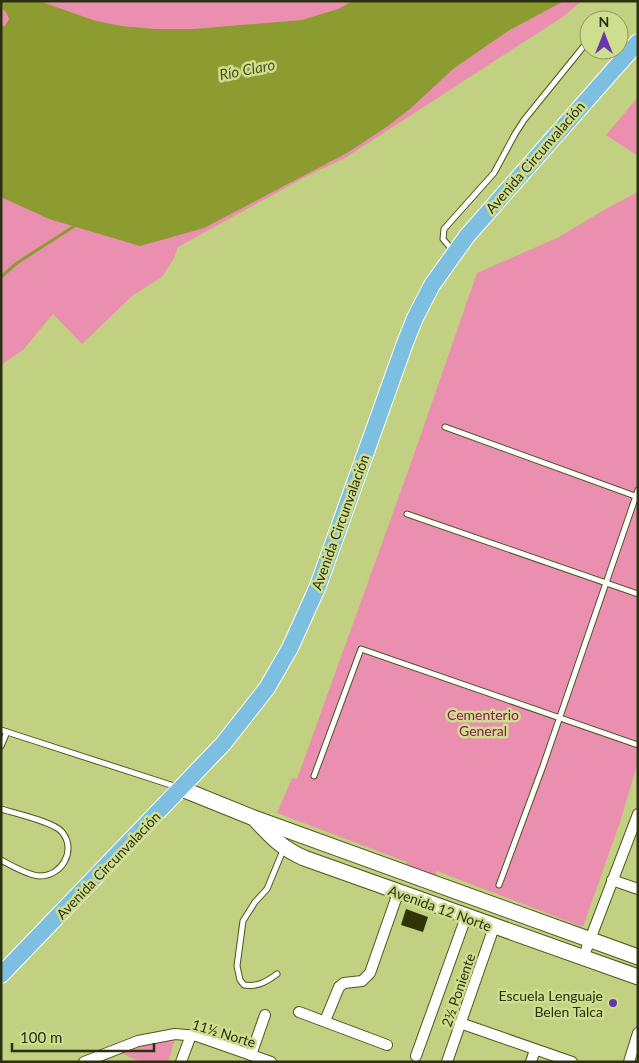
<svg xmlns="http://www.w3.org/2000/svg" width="639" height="1063" font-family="Lato,sans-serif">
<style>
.green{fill:#eb8fb1}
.water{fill:#8d9c30}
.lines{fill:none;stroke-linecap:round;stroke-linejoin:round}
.stream{stroke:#8d9c30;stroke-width:3}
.building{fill:#303507}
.lane-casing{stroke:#4e571b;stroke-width:7}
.street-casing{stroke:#4e571b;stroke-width:12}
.secondary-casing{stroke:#4e571b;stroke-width:17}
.primary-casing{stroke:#fff;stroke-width:18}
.lane{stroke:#fff;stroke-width:5}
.street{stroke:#fff;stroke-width:10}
.secondary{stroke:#fff;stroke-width:15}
.primary{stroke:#7dbfe0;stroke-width:16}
.poi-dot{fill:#6536ad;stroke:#cfdd8e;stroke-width:2}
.labels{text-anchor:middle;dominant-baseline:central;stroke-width:5;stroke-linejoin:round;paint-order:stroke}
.street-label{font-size:14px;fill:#2b3010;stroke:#cfdd8e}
.park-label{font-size:14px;fill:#8b1951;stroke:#cfdd8e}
.poi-label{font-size:14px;fill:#2b3010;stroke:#cfdd8e;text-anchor:end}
.water-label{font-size:15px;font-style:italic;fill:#4b521c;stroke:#cfdd8e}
</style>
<rect width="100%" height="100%" fill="#c2d081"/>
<g class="green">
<path d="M1,1H582L564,16L345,158L307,176L178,247L174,258L162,277L132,296L82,344L53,314L23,350L1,365Z"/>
<path d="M638,97V156L606,135Z"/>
<path d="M638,192V762L620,822L583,927L437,871L435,876L406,866L407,862L277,813L292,778L297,779L412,460L477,273L557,238L611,206Z"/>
<path d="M175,1039L168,1062H141L119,1052L158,1040Z"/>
</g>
<path class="water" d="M1,1H39L96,21L121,26L154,29H194L302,20L338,9L353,1H564L508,31L453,69L410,109L388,126L347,153L204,228L140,246L49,219L1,197V26H5L9,19L6,12L1,8Z"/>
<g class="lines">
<path class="stream" d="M1,277L17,263L76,225"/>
</g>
<path class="building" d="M406,909L428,917L423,932L401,925Z"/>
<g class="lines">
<defs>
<g id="lane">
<path d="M454,252L443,239L444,229L494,173L515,134L524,120L588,41"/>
<path d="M445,427L635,496"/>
<path d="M407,514L638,594"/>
<path d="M1,730L177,787"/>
<path d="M1,746L7,732"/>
<path d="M314,776L361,649L638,745"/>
<path d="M1,809C14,813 54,822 62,832C77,850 62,876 40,876C30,876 10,865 1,860"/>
<path d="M499,885L543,766L638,490"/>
<path d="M277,974C266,982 258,987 244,985L240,980L237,966L243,921L255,902L267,889L284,848"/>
</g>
<g id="street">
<path d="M612,880L638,889"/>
<path d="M583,958L638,814"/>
<path d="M299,1012L387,1045"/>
<path d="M325,1021L339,987L344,983L362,981L370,973L398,893"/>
<path d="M460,1023L572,1062"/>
<path d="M251,1055L265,1015"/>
<path d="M416,1056L466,917"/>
<path d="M84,1062L138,1041L175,1034L197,1036L271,1062"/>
<path d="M181,1062L191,1035"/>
<path d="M447,1062L494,927"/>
<path d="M531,1062L535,1050"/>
<path d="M629,1062L638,1033"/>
</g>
<g id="secondary">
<path d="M182,789L254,818L638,957"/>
<path d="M255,819C270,836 283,849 304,858L638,977"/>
</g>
<path id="primary" d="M1,975L223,744L267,688L290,648L318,586L405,343L415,318L432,285L467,236L638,42"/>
</defs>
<use href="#lane" class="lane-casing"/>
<use href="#street" class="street-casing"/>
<use href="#secondary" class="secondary-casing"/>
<use href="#primary" class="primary-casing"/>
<use href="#lane" class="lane"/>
<use href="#street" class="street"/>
<use href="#secondary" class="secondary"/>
<use href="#primary" class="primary"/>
</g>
<circle class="poi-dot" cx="613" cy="1003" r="5"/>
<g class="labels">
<g class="street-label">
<text transform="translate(535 157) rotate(-49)">Avenida Circunvalación</text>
<text transform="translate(340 522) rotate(-70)">Avenida Circunvalación</text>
<text transform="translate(108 865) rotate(-46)">Avenida Circunvalación</text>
<text transform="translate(440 908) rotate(20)">Avenida 12 Norte</text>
<text transform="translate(458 990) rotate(-71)">2½ Poniente</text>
<text transform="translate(224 1033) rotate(17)">11½ Norte</text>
</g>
<g class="park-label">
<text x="483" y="714">Cementerio<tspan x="483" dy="16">General</tspan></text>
</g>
<g class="poi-label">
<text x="603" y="995">Escuela Lenguaje<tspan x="603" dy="16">Belen Talca</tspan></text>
</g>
<g class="water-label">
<text transform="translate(247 69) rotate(-11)">Río Claro</text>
</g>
</g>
<rect width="639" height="1063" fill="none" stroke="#2b3010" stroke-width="5"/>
<g transform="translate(604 35)"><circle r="24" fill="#cfdd8e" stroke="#8d985c"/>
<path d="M0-4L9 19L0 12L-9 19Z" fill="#6536ad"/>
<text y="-8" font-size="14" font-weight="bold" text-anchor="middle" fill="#2b3010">N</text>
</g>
<path d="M12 1043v8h142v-8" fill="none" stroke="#2b3010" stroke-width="2.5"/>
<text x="20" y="1043" font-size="15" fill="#2b3010" stroke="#cfdd8e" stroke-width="4" paint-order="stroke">100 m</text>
</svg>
